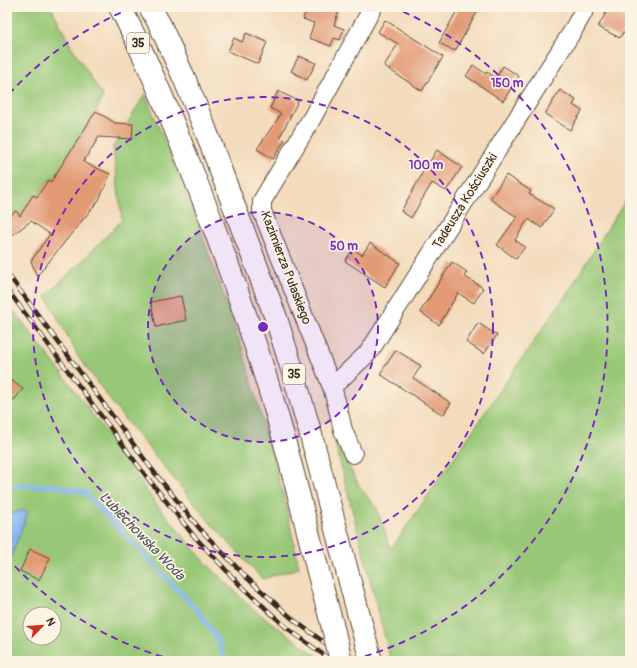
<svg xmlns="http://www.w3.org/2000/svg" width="637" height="668" font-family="Pangolin,sans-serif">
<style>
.green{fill:#98c877;stroke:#6a794a;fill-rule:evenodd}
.water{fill:#84b6f1;stroke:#607088}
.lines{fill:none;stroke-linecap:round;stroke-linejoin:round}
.stream{stroke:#84b6f1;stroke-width:4.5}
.building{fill:#e29a74}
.street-casing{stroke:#574536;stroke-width:20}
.primary-casing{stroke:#574536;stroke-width:24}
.street{stroke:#fff;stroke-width:18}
.primary{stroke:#fff;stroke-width:22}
.rail-casing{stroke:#3b2a1e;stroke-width:4.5}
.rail{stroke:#fcf5e5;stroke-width:3;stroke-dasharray:9;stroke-linecap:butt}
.primary-bridge-casing{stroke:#574536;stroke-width:24;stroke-linecap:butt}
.primary-bridge{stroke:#fff;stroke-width:22}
.ring{fill:none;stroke:#7b2cbf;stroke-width:2;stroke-dasharray:7 5}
.labels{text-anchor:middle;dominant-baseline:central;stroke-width:3.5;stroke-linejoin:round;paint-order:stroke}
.shield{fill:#fcf5e5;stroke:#75675a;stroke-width:1}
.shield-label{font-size:12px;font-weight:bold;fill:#3b2a1e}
.street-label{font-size:13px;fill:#3b2a1e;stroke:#fcf5e5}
.water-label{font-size:14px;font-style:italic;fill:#51545d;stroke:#fcf5e5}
.centre{fill:#7b2cbf;stroke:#fcf5e5;stroke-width:2}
.ring-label{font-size:12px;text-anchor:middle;font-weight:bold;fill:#7b2cbf;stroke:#fcf5e5;stroke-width:3.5;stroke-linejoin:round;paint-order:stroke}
</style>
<rect width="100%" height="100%" fill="#fcf5e5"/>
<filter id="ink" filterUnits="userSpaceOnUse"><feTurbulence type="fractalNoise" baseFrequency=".025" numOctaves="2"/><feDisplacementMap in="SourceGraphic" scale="8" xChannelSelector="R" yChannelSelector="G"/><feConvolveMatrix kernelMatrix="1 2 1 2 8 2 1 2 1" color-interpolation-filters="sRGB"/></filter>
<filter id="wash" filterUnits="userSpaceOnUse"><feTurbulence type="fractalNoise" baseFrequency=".012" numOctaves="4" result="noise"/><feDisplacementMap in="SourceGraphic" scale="16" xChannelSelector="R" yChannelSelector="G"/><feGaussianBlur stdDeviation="0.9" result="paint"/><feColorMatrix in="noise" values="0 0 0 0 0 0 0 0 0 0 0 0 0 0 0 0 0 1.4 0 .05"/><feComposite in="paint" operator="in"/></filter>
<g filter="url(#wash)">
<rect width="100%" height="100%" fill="#f3dbbc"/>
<g class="green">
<path d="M7,7H51L70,44L103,97L96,111L51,182L48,180L37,197L33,195L21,215L16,211L7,218Z"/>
<path d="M145,94L197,221L243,351L286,505L299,568L262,579L209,521L122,416L78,356L46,296L81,262L122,220L113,147Z"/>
<path d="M630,193V661H391L334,439L360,487L377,509L391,549L568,292Z"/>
<path d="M7,302L67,380L110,438L153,500L205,562L254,610L324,661H7ZM30,614H54V638H30Z"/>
</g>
<path class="water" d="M23,510L28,512L7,568V515Z"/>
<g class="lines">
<path class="stream" d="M7,485L19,486H56L84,492L199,612L217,639L225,661"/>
</g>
<g id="blocks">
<g class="building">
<path d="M307,7H340L334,25L344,29L340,40L334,38L331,46L309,38L314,23L303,19Z"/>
<path d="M459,7H480L455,51L439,43Z"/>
<path d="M609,7H623L630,11V36L623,32L620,38L598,27Z"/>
<path d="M385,20L443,57L422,91L384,66L398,44L378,32Z"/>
<path d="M246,33L267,42L258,64L228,51L234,38L242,42Z"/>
<path d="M299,56L316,63L307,80L291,71Z"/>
<path d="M473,65L486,74L487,72L496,78L503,66L519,76L503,101L466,76Z"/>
<path d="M560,90L576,100L573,105L582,111L570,130L545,114Z"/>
<path d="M278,91L298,101L280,137L285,140L273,159L257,149L281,114L270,108Z"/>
<path d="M96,111L115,123L133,124L132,139L99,137L83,162L110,174L99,200L37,276L31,261L50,234L31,221L7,239V237L10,232L7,228V218L16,211L20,216L33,195L37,197L48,180L51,182Z"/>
<path d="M437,150L462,167L446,191L432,183L411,218L401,211L421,176V175Z"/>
<path d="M506,175L531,191L529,194L554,209L542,228L528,219L515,240L525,247L516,259L497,245L517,217L490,199Z"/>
<path d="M370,243L400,263L385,287L345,261L353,249L362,255Z"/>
<path d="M452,262L467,272L464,276L483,288L474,303L458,293L439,325L420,312Z"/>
<path d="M181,296L186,320L156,327L151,302Z"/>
<path d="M478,323L497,335L484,354L466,342Z"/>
<path d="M396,350L421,366L413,378L451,403L443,415L380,374Z"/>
<path d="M7,377L23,389L14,400L7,394Z"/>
<path d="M30,549L50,558L39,580L20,571Z"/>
</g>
</g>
</g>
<g filter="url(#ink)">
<use href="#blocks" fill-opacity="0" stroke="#574536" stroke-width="1"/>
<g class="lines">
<defs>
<g id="street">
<path d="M332,387L369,352L572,32L586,7"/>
<path d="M353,454L343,430L337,405L332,387L262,211V201L312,118L373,7"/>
</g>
<g id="primary">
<path d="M120,7C147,59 169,112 190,166C223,248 252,330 277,415C297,484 313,555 332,624"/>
<path d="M150,7L160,25L185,80L204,126L276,318L292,369L311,435L371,661"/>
</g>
</defs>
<use href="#street" class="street-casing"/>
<use href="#primary" class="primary-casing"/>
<use href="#street" class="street"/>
<use href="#primary" class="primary"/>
<defs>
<g id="rail">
<path d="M7,273L154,472L200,529L246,577L295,621L350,661"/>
<path d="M7,289L146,476L193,535L239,584L287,628L332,661"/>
</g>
</defs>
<use href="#rail" class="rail-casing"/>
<use href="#rail" class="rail"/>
<defs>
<path id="primary-bridge" d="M332,624L341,661"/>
</defs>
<use href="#primary-bridge" class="primary-bridge-casing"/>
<use href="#primary-bridge" class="primary-bridge"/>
</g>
</g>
<circle cx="263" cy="327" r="115" fill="#7b2cbf" fill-opacity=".12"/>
<g class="ring">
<circle cx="263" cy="327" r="115"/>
<circle cx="263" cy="327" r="230"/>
<path d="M174 660A345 345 0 0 1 9 560M9 94A345 345 0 0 1 134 7M392 7A345 345 0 0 1 352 660"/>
</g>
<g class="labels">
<g class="shield">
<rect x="127" y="33" width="22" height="20" rx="3"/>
<rect x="283" y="364" width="22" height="20" rx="3"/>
</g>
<g class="shield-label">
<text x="138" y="43">35</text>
<text x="294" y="374">35</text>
</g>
<g class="street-label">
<text transform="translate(465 201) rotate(-58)">Tadeusza Kościuszki</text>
<text transform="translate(286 268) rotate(69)">Kazimierza Pułaskiego</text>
</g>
<g class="water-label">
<text transform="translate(142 536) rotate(46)">Lubiechowska Woda</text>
</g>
</g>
<circle cx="263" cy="327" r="6" class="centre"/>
<g class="ring-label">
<text x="507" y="87">150 m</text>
<text x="426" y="169">100 m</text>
<text x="344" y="250">50 m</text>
</g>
<rect width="637" height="668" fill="none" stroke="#fcf5e5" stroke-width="24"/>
<g transform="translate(42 626) rotate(65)"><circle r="19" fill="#fcf5e5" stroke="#afa495"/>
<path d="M0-3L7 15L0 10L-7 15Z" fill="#c8321e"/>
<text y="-6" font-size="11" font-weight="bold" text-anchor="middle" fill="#3b2a1e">N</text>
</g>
</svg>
